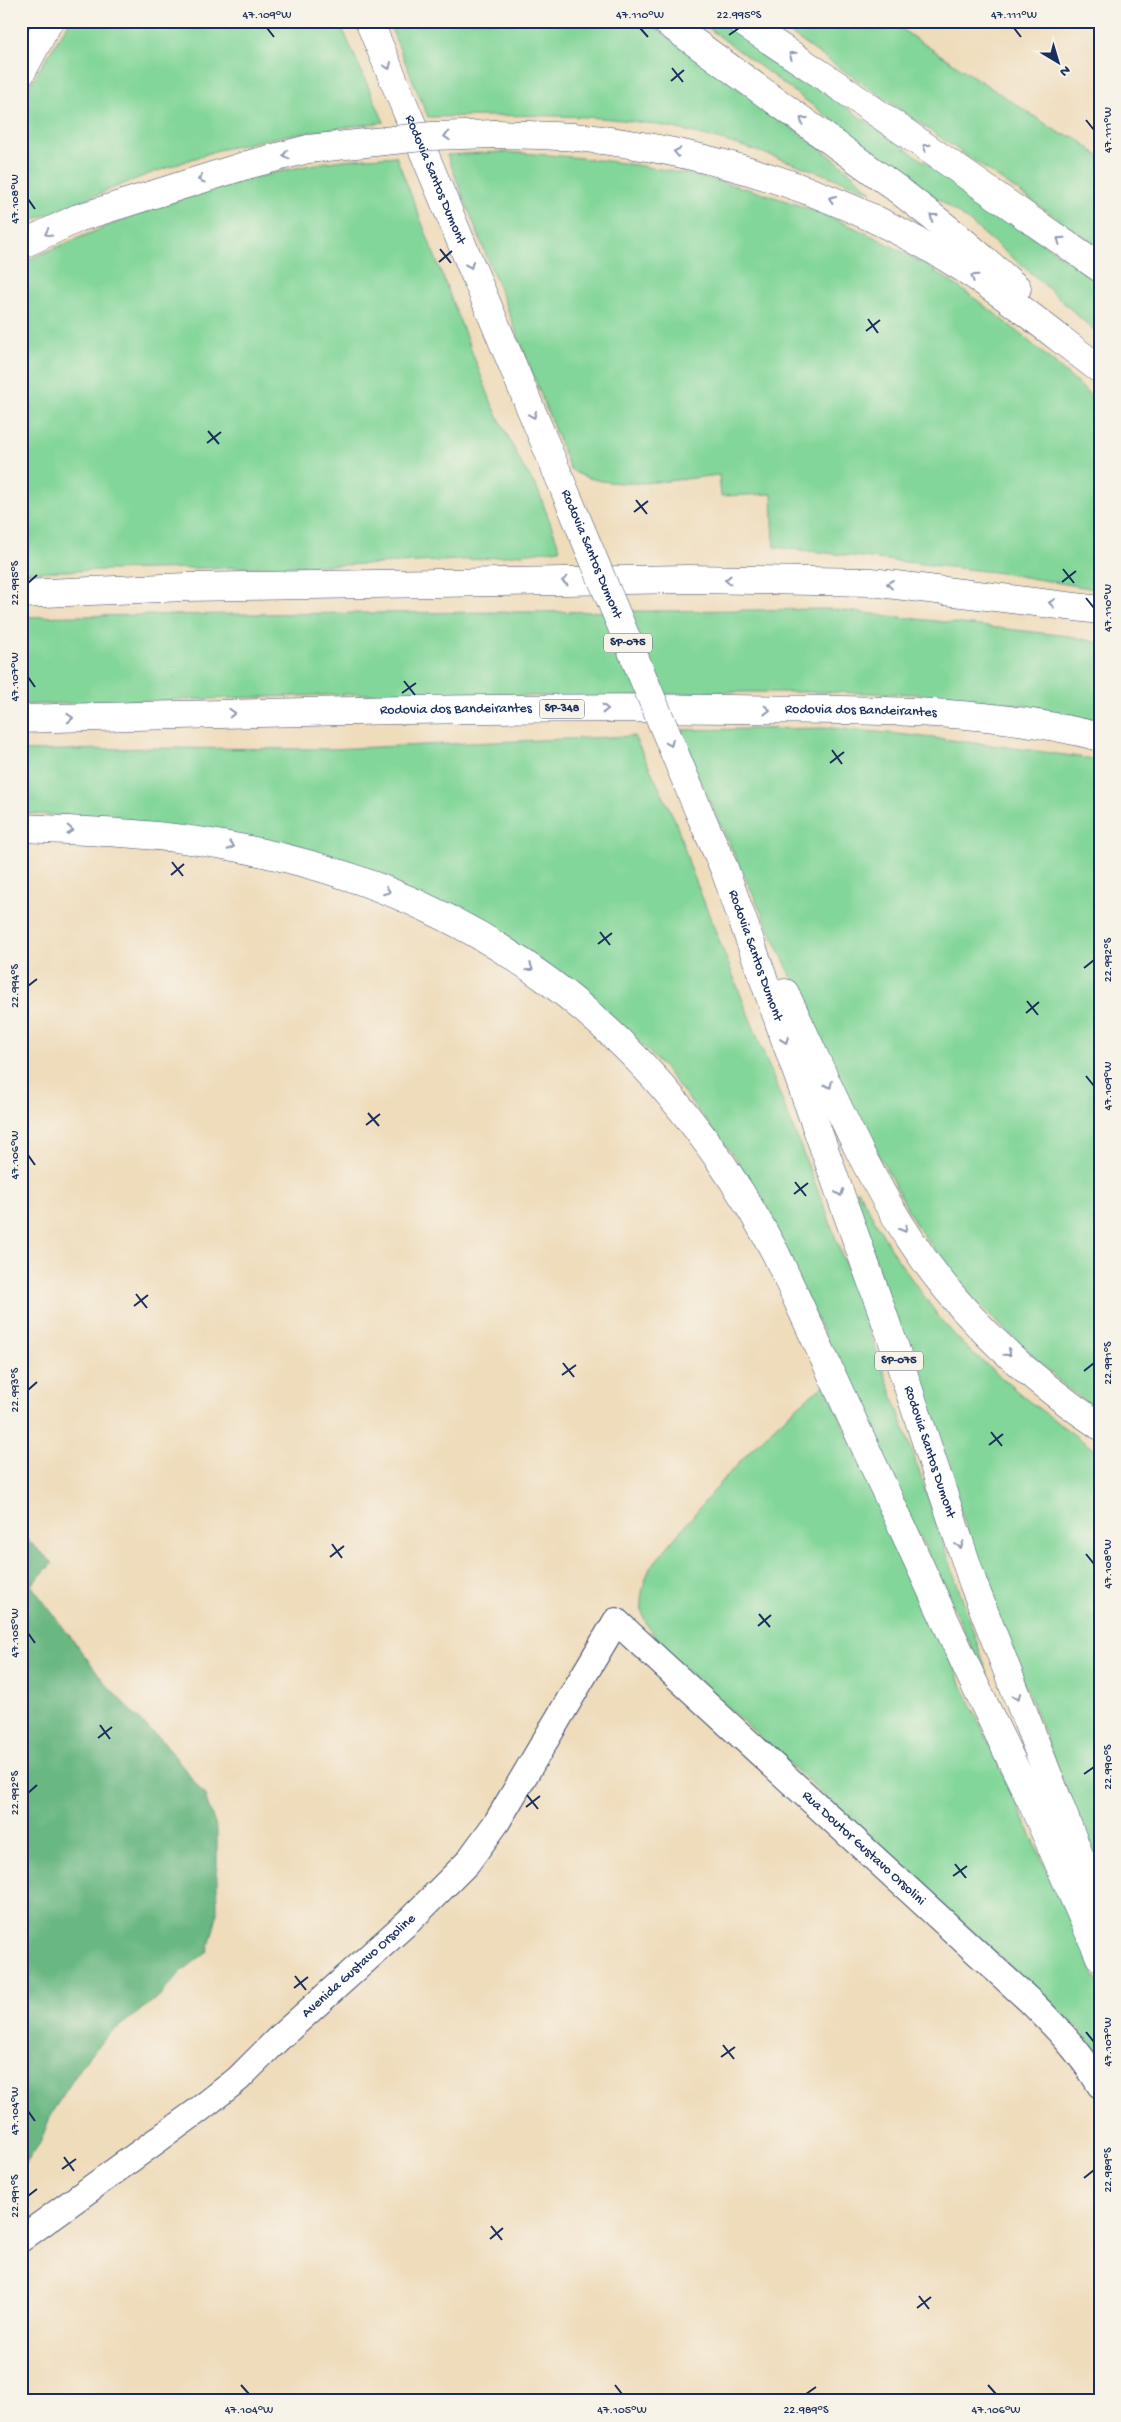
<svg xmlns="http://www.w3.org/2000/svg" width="1121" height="2422" font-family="'Gochi Hand',sans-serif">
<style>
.green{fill:#82d699;stroke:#4e827c}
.forest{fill:#69b781;stroke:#427370}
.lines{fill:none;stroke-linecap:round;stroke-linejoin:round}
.minor-casing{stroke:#3b496c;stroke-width:28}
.highway-casing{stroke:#3b496c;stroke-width:29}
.minor{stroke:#fff;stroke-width:26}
.highway{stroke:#fff;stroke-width:28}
.highway-bridge-casing{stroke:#3b496c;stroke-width:29;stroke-linecap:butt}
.highway-bridge{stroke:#fff;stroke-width:28}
.oneway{stroke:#8d97ae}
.ticks{fill:none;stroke:#1b2f5e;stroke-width:2}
.labels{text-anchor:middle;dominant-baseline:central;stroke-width:4.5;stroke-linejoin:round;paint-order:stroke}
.shield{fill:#f7f3e8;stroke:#5d6a87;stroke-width:1}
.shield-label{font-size:12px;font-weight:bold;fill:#1b2f5e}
.street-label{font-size:14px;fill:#1b2f5e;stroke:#f7f3e8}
.neatline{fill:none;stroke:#1b2f5e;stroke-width:2}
.ticks-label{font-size:12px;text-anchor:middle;fill:#1b2f5e}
</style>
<rect width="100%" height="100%" fill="#f7f3e8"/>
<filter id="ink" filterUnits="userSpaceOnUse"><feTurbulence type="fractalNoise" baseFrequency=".02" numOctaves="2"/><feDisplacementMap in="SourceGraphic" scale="10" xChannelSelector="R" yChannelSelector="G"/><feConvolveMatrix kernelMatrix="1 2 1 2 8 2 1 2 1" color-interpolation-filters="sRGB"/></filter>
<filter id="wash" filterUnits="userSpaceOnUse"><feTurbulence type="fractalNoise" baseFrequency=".0096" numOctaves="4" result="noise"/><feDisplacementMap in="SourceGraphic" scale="20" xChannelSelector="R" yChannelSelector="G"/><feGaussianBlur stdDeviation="1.12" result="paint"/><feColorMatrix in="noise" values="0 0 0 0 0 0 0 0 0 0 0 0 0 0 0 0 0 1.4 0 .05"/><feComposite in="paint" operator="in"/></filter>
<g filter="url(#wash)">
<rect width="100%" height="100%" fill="#efdcbb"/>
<g class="green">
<path d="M70,21H339L384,122L288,135L218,150L146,175L21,225V99Z"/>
<path d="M388,21H646L837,161L872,192C801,166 727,137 652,124C577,112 503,116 428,117Z"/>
<path d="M699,21H721L1100,283V336L1039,280L971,223Z"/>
<path d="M772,21H889L1061,134L1075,137L1100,157V248Z"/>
<path d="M501,152C649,159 797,187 925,265C989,304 1045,354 1100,404V590L1002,573L774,547L772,494L721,496L719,475C677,479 605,494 570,469L447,155Z"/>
<path d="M396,156L492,404L522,465L538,490L560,549L481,559L375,564L21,572V263C116,220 214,183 316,164C342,159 370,158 396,156Z"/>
<path d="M828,609L1069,636L1100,643V722L1016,704L920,694L816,692H716L611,697L358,694L21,705V617C290,612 559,613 828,609Z"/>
<path d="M831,728C921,735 1010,747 1100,760V1412L1067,1388L972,1299L916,1225L845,1091L676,730Z"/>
<path d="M634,736L675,820L691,869L827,1214L906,1433L995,1696L766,1212L737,1160L665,1069L627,1029L582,991L536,957L482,924L121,820L21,813V751L152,748L330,749Z"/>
<path d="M857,1189L893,1253L941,1320L966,1347L1026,1399L1100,1454V1876L988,1591L853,1195Z"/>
<path d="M825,1385L1100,1986V2054L1078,2028L666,1651C641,1618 633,1609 650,1568C704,1503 755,1435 825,1385Z"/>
</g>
<path class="forest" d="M21,1534L53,1563L31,1585L107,1685L142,1723L164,1742L205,1796L217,1830V1916L208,1951L181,1972L162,1994L108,2035L88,2057L52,2112L40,2143L21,2171Z"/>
</g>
<g filter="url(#ink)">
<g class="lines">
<defs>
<g id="minor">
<path id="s1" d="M21,2239L196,2112L238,2079L278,2039L410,1920L467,1863L497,1822L616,1621L1031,2002C1057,2028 1081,2053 1100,2085"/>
</g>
<g id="highway">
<path id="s2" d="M369,21L557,472"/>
<path d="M665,21L896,188L957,236L1017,288"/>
<path d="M741,21L837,85L1100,268"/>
<path d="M21,73L49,21"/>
<path d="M496,134C526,135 556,135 586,138C715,153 834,190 945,257C999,289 1048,330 1098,368"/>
<path d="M21,245L78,218L247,165"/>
<path d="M21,594L186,587L688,579L871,582L1100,610"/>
<path id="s3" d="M21,719C258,713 495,706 733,709C853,711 983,706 1100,737"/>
<path id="s4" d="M700,814L724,868L894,1345L973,1583L1100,1908"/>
<path d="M21,828C89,831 156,833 223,845C474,888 658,1030 776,1254L974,1683L1033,1805L1100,1957"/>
<path d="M785,993C825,1076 860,1165 912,1242C960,1315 1027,1377 1100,1426"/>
</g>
</defs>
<use href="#minor" class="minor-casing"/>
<use href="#highway" class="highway-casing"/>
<use href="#minor" class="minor"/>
<use href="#highway" class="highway"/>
<defs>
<g id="highway-bridge">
<path d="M247,165L308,149L432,136L496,134"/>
<path id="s5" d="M557,472L700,814"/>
</g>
</defs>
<use href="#highway-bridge" class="highway-bridge-casing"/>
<use href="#highway-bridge" class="highway-bridge"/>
</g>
<defs><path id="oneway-chevron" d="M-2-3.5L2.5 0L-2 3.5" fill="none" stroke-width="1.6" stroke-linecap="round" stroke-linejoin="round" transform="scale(1.25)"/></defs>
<g class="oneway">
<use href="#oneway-chevron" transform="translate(792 55) rotate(-146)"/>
<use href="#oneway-chevron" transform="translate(388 66) rotate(67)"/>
<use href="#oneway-chevron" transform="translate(803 120) rotate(-144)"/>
<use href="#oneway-chevron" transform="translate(447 136) rotate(178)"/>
<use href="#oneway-chevron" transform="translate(926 147) rotate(-145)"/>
<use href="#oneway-chevron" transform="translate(677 152) rotate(-168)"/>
<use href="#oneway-chevron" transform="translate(286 155) rotate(165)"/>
<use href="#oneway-chevron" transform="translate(201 179) rotate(163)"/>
<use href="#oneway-chevron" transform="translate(832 199) rotate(-156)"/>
<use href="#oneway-chevron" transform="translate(933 217) rotate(-142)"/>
<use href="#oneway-chevron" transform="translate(48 233) rotate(154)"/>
<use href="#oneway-chevron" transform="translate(1060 240) rotate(-145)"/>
<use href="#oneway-chevron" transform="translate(470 265) rotate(67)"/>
<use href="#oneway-chevron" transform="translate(974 277) rotate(-146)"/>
<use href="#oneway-chevron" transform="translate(533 415) rotate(67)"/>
<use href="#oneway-chevron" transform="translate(728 580) rotate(-179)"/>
<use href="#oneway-chevron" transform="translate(565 581) rotate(179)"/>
<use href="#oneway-chevron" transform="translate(890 584) rotate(-173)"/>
<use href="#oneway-chevron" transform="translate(1052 603) rotate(-173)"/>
<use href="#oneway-chevron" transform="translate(605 709)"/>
<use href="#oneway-chevron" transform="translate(767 710) rotate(1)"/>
<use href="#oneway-chevron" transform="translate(232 713) rotate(-2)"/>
<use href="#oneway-chevron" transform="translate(70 718) rotate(-2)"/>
<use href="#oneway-chevron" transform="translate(670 743) rotate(67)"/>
<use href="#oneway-chevron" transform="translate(70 830) rotate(3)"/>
<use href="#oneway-chevron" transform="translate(231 846) rotate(12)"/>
<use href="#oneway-chevron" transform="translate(387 891) rotate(21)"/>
<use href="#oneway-chevron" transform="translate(530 968) rotate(34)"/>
<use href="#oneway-chevron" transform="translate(785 1040) rotate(70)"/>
<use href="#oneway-chevron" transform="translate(829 1085) rotate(65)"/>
<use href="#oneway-chevron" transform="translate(840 1193) rotate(70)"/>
<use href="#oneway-chevron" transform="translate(904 1229) rotate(60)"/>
<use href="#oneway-chevron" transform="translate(1008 1353) rotate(41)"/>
<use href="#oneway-chevron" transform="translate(960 1545) rotate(72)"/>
<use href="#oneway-chevron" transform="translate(1017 1697) rotate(68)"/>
</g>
</g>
<path class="ticks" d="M267,28L274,37M640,28L648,37M1014,28L1021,37M729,35L739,28M672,68L683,82M671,81L684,70M1086,120L1094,130M28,199L35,209M440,249L451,263M439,262L452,251M868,319L878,333M866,331L880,320M208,431L219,444M207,443L221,432M636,500L647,514M634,512L648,501M1063,569L1074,583M1062,582L1076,571M28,583L37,575M1086,598L1094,608M28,677L35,687M404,681L415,695M402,693L416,683M832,750L842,764M830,763L844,752M172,862L183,876M171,875L184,864M600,932L610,945M598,944L612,933M1084,968L1094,960M28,986L37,979M1027,1001L1038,1015M1026,1013L1039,1002M1086,1076L1094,1086M368,1113L379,1126M366,1125L380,1114M28,1155L35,1165M795,1182L806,1196M794,1194L808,1183M136,1294L147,1308M134,1306L148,1295M563,1363L574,1377M1084,1371L1094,1363M562,1375L576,1365M28,1390L37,1382M991,1432L1002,1446M989,1445L1003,1434M332,1544L342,1558M1086,1554L1094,1564M330,1557L344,1546M759,1614L770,1627M758,1626L771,1615M28,1633L35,1643M100,1725L110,1739M98,1738L112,1727M1084,1774L1094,1767M28,1793L37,1785M527,1795L538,1809M526,1807L540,1796M955,1864L966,1878M953,1876L967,1866M295,1976L306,1990M294,1988L308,1977M1086,2032L1094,2042M723,2045L734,2059M721,2057L735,2047M28,2111L35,2121M64,2157L74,2171M62,2169L76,2159M1084,2178L1094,2170M28,2196L37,2189M491,2226L502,2240M490,2239L503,2228M919,2296L929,2309M917,2308L931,2297M241,2385L249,2394M615,2385L622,2394M988,2385L996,2394M806,2394L816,2387"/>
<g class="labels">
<g class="shield">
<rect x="604" y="633.5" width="48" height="19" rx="4"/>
<rect x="539.5" y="699.5" width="45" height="19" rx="4"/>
<rect x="875" y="1351.5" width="48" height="19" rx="4"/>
</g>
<g class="shield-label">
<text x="628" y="643">SP-075</text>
<text x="562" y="709">SP-348</text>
<text x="899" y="1361">SP-075</text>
</g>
<g class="street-label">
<text stroke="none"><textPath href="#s2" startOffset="172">Rodovia Santos Dumont</textPath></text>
<text stroke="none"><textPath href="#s5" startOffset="89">Rodovia Santos Dumont</textPath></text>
<text stroke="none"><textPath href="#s3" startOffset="435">Rodovia dos Bandeirantes</textPath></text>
<text stroke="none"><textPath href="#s3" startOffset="840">Rodovia dos Bandeirantes</textPath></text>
<text stroke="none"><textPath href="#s4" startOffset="152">Rodovia Santos Dumont</textPath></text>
<text stroke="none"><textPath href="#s4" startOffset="678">Rodovia Santos Dumont</textPath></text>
<text stroke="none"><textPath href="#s1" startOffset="1205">Rua Doutor Gustavo Orsolini</textPath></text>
<text stroke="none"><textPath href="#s1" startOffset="435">Avenida Gustavo Orsoline</textPath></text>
</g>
</g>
<rect width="1121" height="2422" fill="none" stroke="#f7f3e8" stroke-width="55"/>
<g transform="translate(1058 62) rotate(142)" stroke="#f7f3e8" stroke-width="4" paint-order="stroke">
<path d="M0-4L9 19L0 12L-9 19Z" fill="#1b2f5e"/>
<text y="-8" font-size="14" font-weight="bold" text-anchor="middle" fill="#1b2f5e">N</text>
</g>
<rect x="28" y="28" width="1066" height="2366" class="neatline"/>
<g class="ticks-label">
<text x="267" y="18">47.109°W</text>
<text x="640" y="18">47.110°W</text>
<text x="739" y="18">22.995°S</text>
<text x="1014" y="18">47.111°W</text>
<text transform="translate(1107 130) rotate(-90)" y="4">47.111°W</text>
<text transform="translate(14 199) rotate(-90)" y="4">47.108°W</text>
<text transform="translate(14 583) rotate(-90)" y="4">22.995°S</text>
<text transform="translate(1107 608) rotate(-90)" y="4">47.110°W</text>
<text transform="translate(14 677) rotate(-90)" y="4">47.107°W</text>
<text transform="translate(1107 960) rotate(-90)" y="4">22.992°S</text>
<text transform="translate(14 986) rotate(-90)" y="4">22.994°S</text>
<text transform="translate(1107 1086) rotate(-90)" y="4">47.109°W</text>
<text transform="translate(14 1155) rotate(-90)" y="4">47.106°W</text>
<text transform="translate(1107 1363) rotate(-90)" y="4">22.991°S</text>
<text transform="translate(14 1390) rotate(-90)" y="4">22.993°S</text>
<text transform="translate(1107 1564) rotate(-90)" y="4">47.108°W</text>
<text transform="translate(14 1633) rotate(-90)" y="4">47.105°W</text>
<text transform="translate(1107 1767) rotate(-90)" y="4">22.990°S</text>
<text transform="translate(14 1793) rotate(-90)" y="4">22.992°S</text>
<text transform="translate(1107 2042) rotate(-90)" y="4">47.107°W</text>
<text transform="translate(14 2111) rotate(-90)" y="4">47.104°W</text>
<text transform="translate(1107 2170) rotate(-90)" y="4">22.989°S</text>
<text transform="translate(14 2196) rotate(-90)" y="4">22.991°S</text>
<text x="249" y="2413">47.104°W</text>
<text x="622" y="2413">47.105°W</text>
<text x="806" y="2413">22.989°S</text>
<text x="996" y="2413">47.106°W</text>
</g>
</svg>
